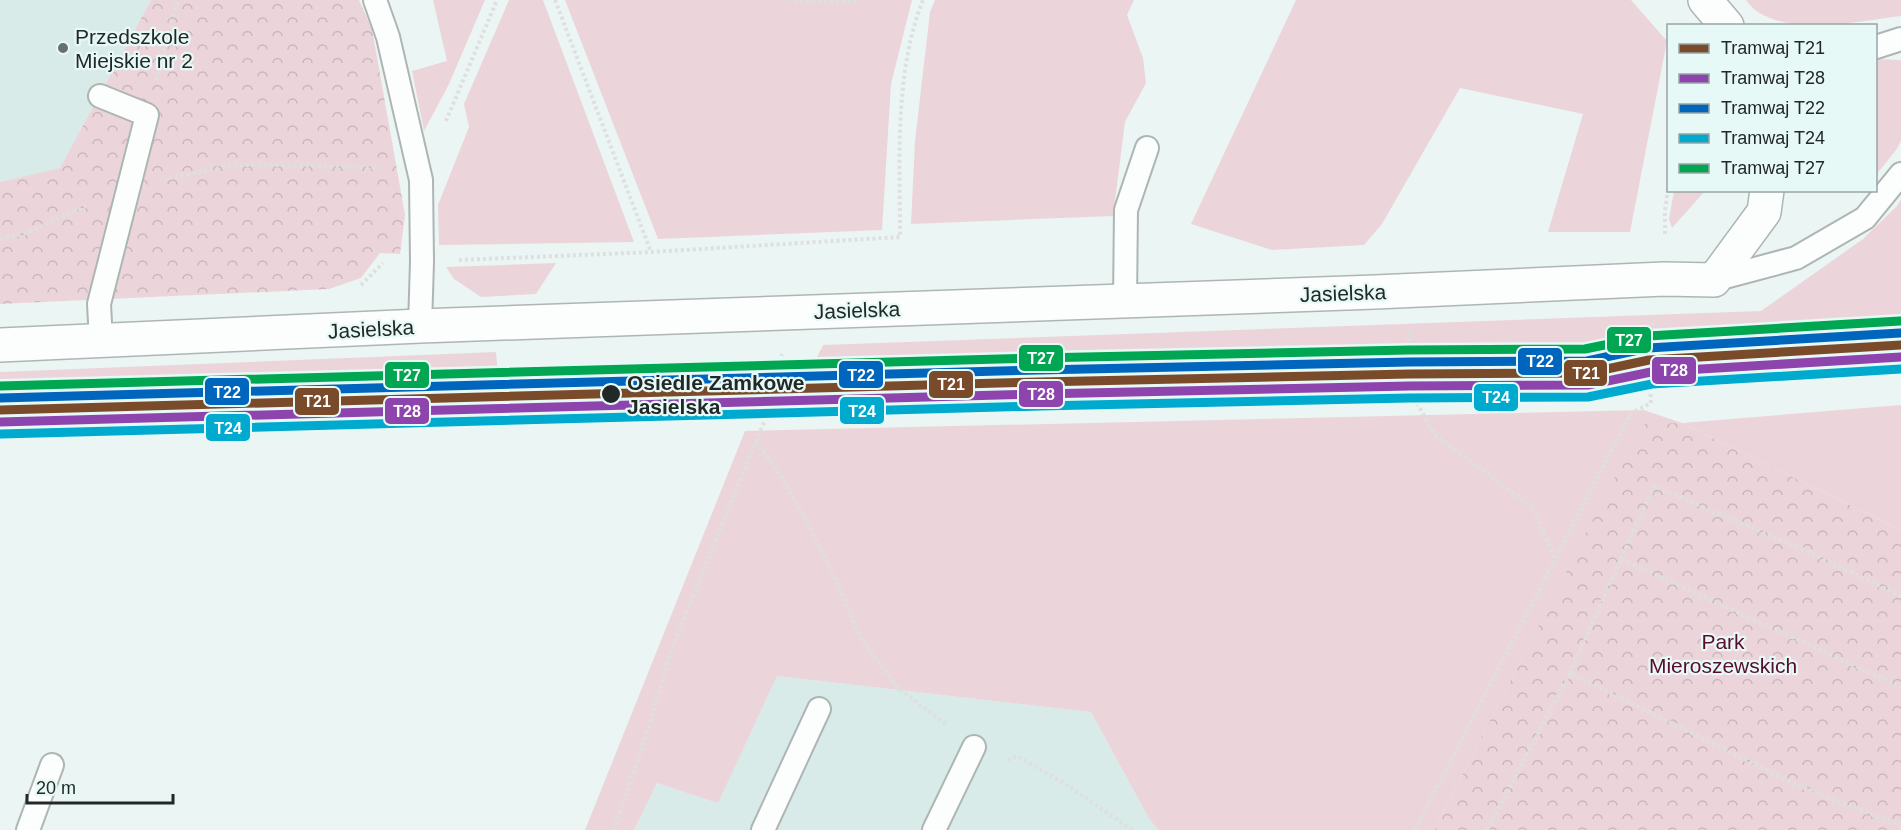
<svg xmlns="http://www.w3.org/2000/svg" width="1901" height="830" font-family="Arial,sans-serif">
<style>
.built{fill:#d8ebe8}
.grass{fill:#ecd5da}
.park{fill:url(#park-crowns)}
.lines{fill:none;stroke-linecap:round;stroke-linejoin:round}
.service-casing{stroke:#aeb6b4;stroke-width:26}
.minor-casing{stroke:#aeb6b4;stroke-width:36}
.path{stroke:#dde0df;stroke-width:4;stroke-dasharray:3 3;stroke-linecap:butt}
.service{stroke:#fcfefd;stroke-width:22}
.minor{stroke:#fcfefd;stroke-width:33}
.tram-1-casing{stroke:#e7f9f6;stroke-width:14}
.tram-2-casing{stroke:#e7f9f6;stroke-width:14}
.tram-3-casing{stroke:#e7f9f6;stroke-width:14}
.tram-4-casing{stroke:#e7f9f6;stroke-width:14}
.tram-5-casing{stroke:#e7f9f6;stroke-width:14}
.tram-1{stroke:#7a4b2a;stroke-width:9}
.tram-2{stroke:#8e44ad;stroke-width:9}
.tram-3{stroke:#0065bd;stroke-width:9}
.tram-4{stroke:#00a9ce;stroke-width:9}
.tram-5{stroke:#00a651;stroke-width:9}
.poi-dot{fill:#68706e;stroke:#e7f9f6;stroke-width:2}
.stop-dot{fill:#222827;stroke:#e7f9f6;stroke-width:2}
.labels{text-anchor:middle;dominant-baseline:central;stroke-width:4.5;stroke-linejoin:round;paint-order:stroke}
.poi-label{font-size:21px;fill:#222827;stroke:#e7f9f6;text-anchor:start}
.street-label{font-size:21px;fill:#222827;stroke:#e7f9f6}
.stop-label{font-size:21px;font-weight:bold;fill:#222827;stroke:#e7f9f6;text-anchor:start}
.park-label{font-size:21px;fill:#590c2b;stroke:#e7f9f6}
.line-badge{stroke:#e7f9f6;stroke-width:2}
.badge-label{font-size:16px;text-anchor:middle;font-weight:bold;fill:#fff}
</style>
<defs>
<pattern id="park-crowns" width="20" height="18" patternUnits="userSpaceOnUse" patternTransform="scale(1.5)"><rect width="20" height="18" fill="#ecd5da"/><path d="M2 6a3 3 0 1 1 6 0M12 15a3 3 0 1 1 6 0" fill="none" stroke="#cab7bb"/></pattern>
</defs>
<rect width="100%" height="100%" fill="#ebf5f3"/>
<g class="built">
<path d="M0,0H151L60,169L0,182Z"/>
<path d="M777,676L1091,712L1148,817L1158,830H634L657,783L718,802Z"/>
</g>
<g class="grass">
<path d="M433,0H485L449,84L424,131L412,71L447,61Z"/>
<path d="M509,0H543L634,242L439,245L438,205L469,127L464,104Z"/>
<path d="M565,0H912L891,84L882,230L658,239Z"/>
<path d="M935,0H1134L1127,15L1143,58L1146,83L1125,122L1113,216L911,224L915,141L930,12Z"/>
<path d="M1296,0H1631L1667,41L1630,232H1548L1583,114L1460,88L1382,224L1364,245L1272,250L1191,224Z"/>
<path d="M1746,0H1901V16C1860,21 1773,40 1746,0Z"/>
<path d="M1876,59L1901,60V141L1896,150L1876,175Z"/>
<path d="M1674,191H1705L1672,228L1669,219Z"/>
<path d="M1901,199V338L1763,352L810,372L823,345L1761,311L1863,239L1897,206Z"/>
<path d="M556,263L536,294L481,297L454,279L446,267Z"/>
<path d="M496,352L499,386L198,390L0,400V372Z"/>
<path d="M1901,405V530L1682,423L1642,425L1434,830H1158L1148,817L1091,712L777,676L718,803L657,783L634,830H585L745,431L1644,410L1682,423Z"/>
</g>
<g class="park">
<path d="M151,0H359L372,29L405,215L400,254L380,253L361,278L329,289L0,304V182L60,168Z"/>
<path d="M1682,423L1901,530V830H1434L1642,424Z"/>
</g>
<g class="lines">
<defs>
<g id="service">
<path d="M375,0L388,37L421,180L422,262L420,326"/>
<path d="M1876,47L1901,39"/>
<path d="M100,96L147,115L99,304L101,341"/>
<path d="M1714,280L1796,258L1865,218L1901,174"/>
<path d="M1125,301L1126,210L1147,148"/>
<path d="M28,830L52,765"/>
<path d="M763,830L819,709"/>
<path d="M934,830L974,747"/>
</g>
<g id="minor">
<path d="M1705,0L1727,26"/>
<path d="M0,345L420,326L1375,292L1664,279L1714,280L1764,212L1767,190"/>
</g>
</defs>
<use href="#service" class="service-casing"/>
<use href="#minor" class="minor-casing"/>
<g class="path">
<path d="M555,0L651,252"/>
<path d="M788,0L851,2L858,0"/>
<path d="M156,80L177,0"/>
<path d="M446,121L497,0"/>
<path d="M169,178L235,165H280L380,168"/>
<path d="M1665,234V210L1668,189"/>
<path d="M0,239L26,233L86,206"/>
<path d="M459,260L651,252L900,237C900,160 894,73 923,0"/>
<path d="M361,285L383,263"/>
<path d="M1409,332V374L1418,405L1435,435L1534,509L1555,559"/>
<path d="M756,442L778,471L805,518L836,581L861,639L898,688L947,725"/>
<path d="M1621,559L1654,486L1804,550L1901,596"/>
<path d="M1570,673L1621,559L1901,687"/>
<path d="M1008,760L1017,756L1067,785L1132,830"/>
<path d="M613,830L642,749L673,646L756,441L789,364L779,363L782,354"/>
<path d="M1415,830L1631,413L1651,403L1649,360L1653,320"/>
<path d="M1487,830L1570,673L1797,785L1901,826"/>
</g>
<use href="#service" class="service"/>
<use href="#minor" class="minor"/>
<defs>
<path id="tram-1" d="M0,410L1039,382L1409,374L1588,373L1649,360L1901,345"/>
<path id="tram-2" d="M0,422L1039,394L1409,386L1588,385L1651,372L1901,357"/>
<path id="tram-3" d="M0,398L1039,370L1409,362L1587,361L1648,348L1900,333"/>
<path id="tram-4" d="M1,434L1040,406L1409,398L1588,397L1652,384L1901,369"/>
<path id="tram-5" d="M0,386L1038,358L1408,350L1585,349L1648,336L1900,321"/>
</defs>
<use href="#tram-1" class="tram-1-casing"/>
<use href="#tram-2" class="tram-2-casing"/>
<use href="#tram-3" class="tram-3-casing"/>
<use href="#tram-4" class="tram-4-casing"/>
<use href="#tram-5" class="tram-5-casing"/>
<use href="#tram-1" class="tram-1"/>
<use href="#tram-2" class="tram-2"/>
<use href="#tram-3" class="tram-3"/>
<use href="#tram-4" class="tram-4"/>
<use href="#tram-5" class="tram-5"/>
</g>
<circle class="poi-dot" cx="63" cy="48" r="6"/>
<circle class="stop-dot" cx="611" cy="394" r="10"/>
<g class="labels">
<g class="poi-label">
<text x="75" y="36">Przedszkole<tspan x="75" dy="24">Miejskie nr 2</tspan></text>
</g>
<g class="street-label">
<text transform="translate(1343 293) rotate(-2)">Jasielska</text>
<text transform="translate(857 310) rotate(-2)">Jasielska</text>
<text transform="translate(371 329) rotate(-3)">Jasielska</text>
</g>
<g class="stop-label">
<text x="627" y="382">Osiedle Zamkowe<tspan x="627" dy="24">Jasielska</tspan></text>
</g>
<g class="park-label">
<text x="1723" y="641">Park<tspan x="1723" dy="24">Mieroszewskich</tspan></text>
</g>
</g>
<g class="line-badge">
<rect x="1606" y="326" width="46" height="28" rx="6" fill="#00a651"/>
<rect x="1018" y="344" width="46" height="28" rx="6" fill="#00a651"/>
<rect x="1517" y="347" width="46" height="29" rx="6" fill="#0065bd"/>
<rect x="1651" y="356" width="46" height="29" rx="6" fill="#8e44ad"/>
<rect x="1563" y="359" width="45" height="28" rx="6" fill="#7a4b2a"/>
<rect x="838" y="360" width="46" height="29" rx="6" fill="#0065bd"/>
<rect x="384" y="361" width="46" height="28" rx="6" fill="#00a651"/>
<rect x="928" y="370" width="46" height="29" rx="6" fill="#7a4b2a"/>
<rect x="204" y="377" width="46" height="29" rx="6" fill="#0065bd"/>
<rect x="1018" y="380" width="46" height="28" rx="6" fill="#8e44ad"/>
<rect x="1473" y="383" width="46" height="29" rx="6" fill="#00a9ce"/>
<rect x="294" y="387" width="46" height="29" rx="6" fill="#7a4b2a"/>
<rect x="839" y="396" width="46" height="29" rx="6" fill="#00a9ce"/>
<rect x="384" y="397" width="46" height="28" rx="6" fill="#8e44ad"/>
<rect x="205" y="413" width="46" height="29" rx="6" fill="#00a9ce"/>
</g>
<g class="badge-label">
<text x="1629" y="346">T27</text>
<text x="1041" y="364">T27</text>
<text x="1540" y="367">T22</text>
<text x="1674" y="376">T28</text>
<text x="1586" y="379">T21</text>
<text x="861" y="381">T22</text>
<text x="407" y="381">T27</text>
<text x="951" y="390">T21</text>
<text x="227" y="398">T22</text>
<text x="1041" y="400">T28</text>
<text x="1496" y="403">T24</text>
<text x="317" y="407">T21</text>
<text x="862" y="417">T24</text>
<text x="407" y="417">T28</text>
<text x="228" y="434">T24</text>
</g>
<rect x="1667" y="24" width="210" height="168" fill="#e7f9f6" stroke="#98a5a3" stroke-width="1.5"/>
<rect x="1679" y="44" width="30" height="9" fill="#7a4b2a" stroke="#98a5a3" stroke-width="1.5"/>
<text x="1721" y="54" font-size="18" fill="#222827">Tramwaj T21</text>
<rect x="1679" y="74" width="30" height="9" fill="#8e44ad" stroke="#98a5a3" stroke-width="1.5"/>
<text x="1721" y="84" font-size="18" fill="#222827">Tramwaj T28</text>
<rect x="1679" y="104" width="30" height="9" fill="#0065bd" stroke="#98a5a3" stroke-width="1.5"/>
<text x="1721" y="114" font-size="18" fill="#222827">Tramwaj T22</text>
<rect x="1679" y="134" width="30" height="9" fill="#00a9ce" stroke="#98a5a3" stroke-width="1.5"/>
<text x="1721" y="144" font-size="18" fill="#222827">Tramwaj T24</text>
<rect x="1679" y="164" width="30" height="9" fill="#00a651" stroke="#98a5a3" stroke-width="1.5"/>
<text x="1721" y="174" font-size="18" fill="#222827">Tramwaj T27</text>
<path d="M27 794v9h146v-9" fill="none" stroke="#222827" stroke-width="3"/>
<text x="36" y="794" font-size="18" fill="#222827" stroke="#e7f9f6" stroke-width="4.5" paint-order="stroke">20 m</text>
</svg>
